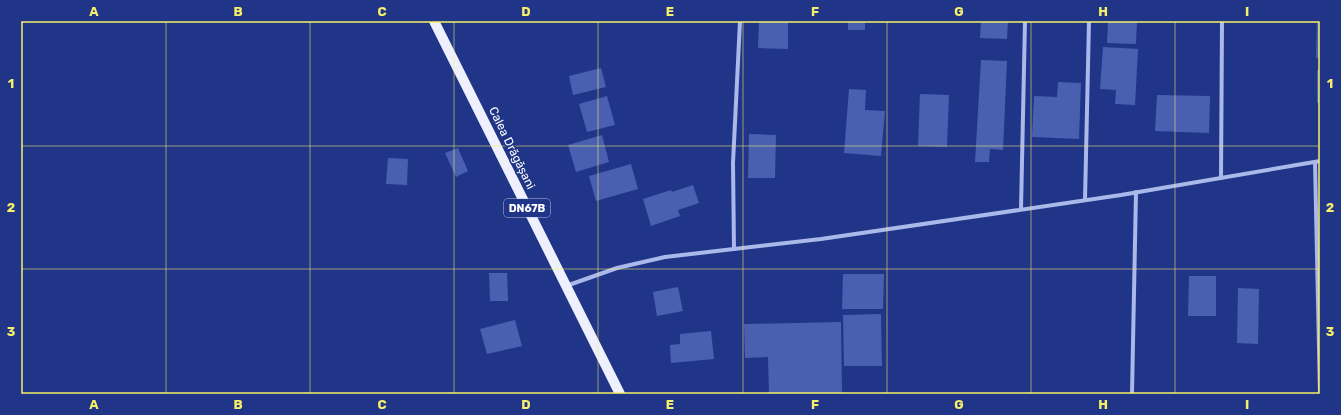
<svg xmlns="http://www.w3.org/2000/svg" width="1341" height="415" font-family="Rubik,sans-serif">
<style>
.building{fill:#495faf}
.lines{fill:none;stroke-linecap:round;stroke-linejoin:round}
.street{stroke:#aab8ea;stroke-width:4}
.primary{stroke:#eef0fe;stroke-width:10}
.grid{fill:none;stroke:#f7ef6a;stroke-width:1;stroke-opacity:0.55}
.labels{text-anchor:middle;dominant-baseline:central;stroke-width:3;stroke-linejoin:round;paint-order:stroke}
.shield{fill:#203587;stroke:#bcc2db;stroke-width:1}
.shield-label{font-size:11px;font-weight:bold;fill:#fff}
.street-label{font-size:12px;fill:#fff;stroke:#203587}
.neatline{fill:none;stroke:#f7ef6a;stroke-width:1.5}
.grid-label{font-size:13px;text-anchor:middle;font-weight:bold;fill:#f7ef6a}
</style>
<rect width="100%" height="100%" fill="#203587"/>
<g class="building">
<path d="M759,21H788V49L758,48Z"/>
<rect x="848" y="21" width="17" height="9"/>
<path d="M981,21H1008L1007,39L980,38Z"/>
<path d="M1108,21H1137L1136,44L1107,43Z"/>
<path d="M1317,21H1320V58H1316Z"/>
<path d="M1103,47L1138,49L1135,105L1115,104L1116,90L1100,89Z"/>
<path d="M981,60L1007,61L1003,150L990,149L989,162H975Z"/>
<path d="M601,68L606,87L573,95L569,76Z"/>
<rect x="1317" y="70" width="3" height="33"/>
<path d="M1058,82L1081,83L1079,139L1032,137L1034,96L1057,97Z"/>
<path d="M849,89L866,90L865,110L885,111L881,156L844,153Z"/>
<path d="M920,94L949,95L947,147L918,146Z"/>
<path d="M1157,95L1210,96L1209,133L1155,131Z"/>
<path d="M607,96L615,125L587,132L579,104Z"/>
<path d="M749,134L776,135L775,178H748Z"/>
<path d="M602,135L609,162L576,172L568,145Z"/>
<path d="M458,148L468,171L456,177L445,153Z"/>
<path d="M388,158L408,159L407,185L386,184Z"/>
<path d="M631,164L638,189L596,201L589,176Z"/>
<path d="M693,185L699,203L678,210L680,216L651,226L643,199L671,190L672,192Z"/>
<path d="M489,273H507L508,301H490Z"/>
<path d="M843,274H884L883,309H842Z"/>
<path d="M1189,276H1216V316H1188Z"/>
<path d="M678,287L683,311L657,316L653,292Z"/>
<path d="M1238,288L1259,289L1258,344L1237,343Z"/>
<path d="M881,314L882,366H844L843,315Z"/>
<path d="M515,320L522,346L487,354L480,329Z"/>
<path d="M841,322L842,394H769L768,357L745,358L744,324Z"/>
<path d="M711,331L714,359L671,363L670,345L680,344V334Z"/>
</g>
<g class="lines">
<g class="street">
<path d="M1315,162L1320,394"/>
<path d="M1221,178L1222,21"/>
<path d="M1085,200L1089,21"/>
<path d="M1021,209L1025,21"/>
<path d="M734,249L733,163L740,21"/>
<path d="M566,286L617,268L665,257L821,239L1121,195L1320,161"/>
<path d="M1132,394L1136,192"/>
</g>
<path class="primary" d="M434,21L620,394"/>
</g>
<path class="grid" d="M166,21V394M310,21V394M454,21V394M598,21V394M743,21V394M887,21V394M1031,21V394M1175,21V394M21,146H1320M21,269H1320"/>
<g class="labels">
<rect class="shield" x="504" y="199" width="46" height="18" rx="3"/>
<g class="shield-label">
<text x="527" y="208">DN67B</text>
</g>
<g class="street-label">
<text transform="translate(512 148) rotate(64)">Calea Drăgășani</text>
</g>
</g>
<rect width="1341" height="415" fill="none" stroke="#203587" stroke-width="44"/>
<rect x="22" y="22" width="1297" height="371" class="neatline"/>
<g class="grid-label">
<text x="94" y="16">A</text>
<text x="238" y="16">B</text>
<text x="382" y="16">C</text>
<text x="526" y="16">D</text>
<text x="670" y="16">E</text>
<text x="815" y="16">F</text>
<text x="959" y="16">G</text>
<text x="1103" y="16">H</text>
<text x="1247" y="16">I</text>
<text x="11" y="88">1</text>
<text x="1330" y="88">1</text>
<text x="11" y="212">2</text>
<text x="1330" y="212">2</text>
<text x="11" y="336">3</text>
<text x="1330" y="336">3</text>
<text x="94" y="409">A</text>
<text x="238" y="409">B</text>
<text x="382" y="409">C</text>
<text x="526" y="409">D</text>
<text x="670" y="409">E</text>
<text x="815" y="409">F</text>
<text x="959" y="409">G</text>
<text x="1103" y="409">H</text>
<text x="1247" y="409">I</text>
</g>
</svg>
